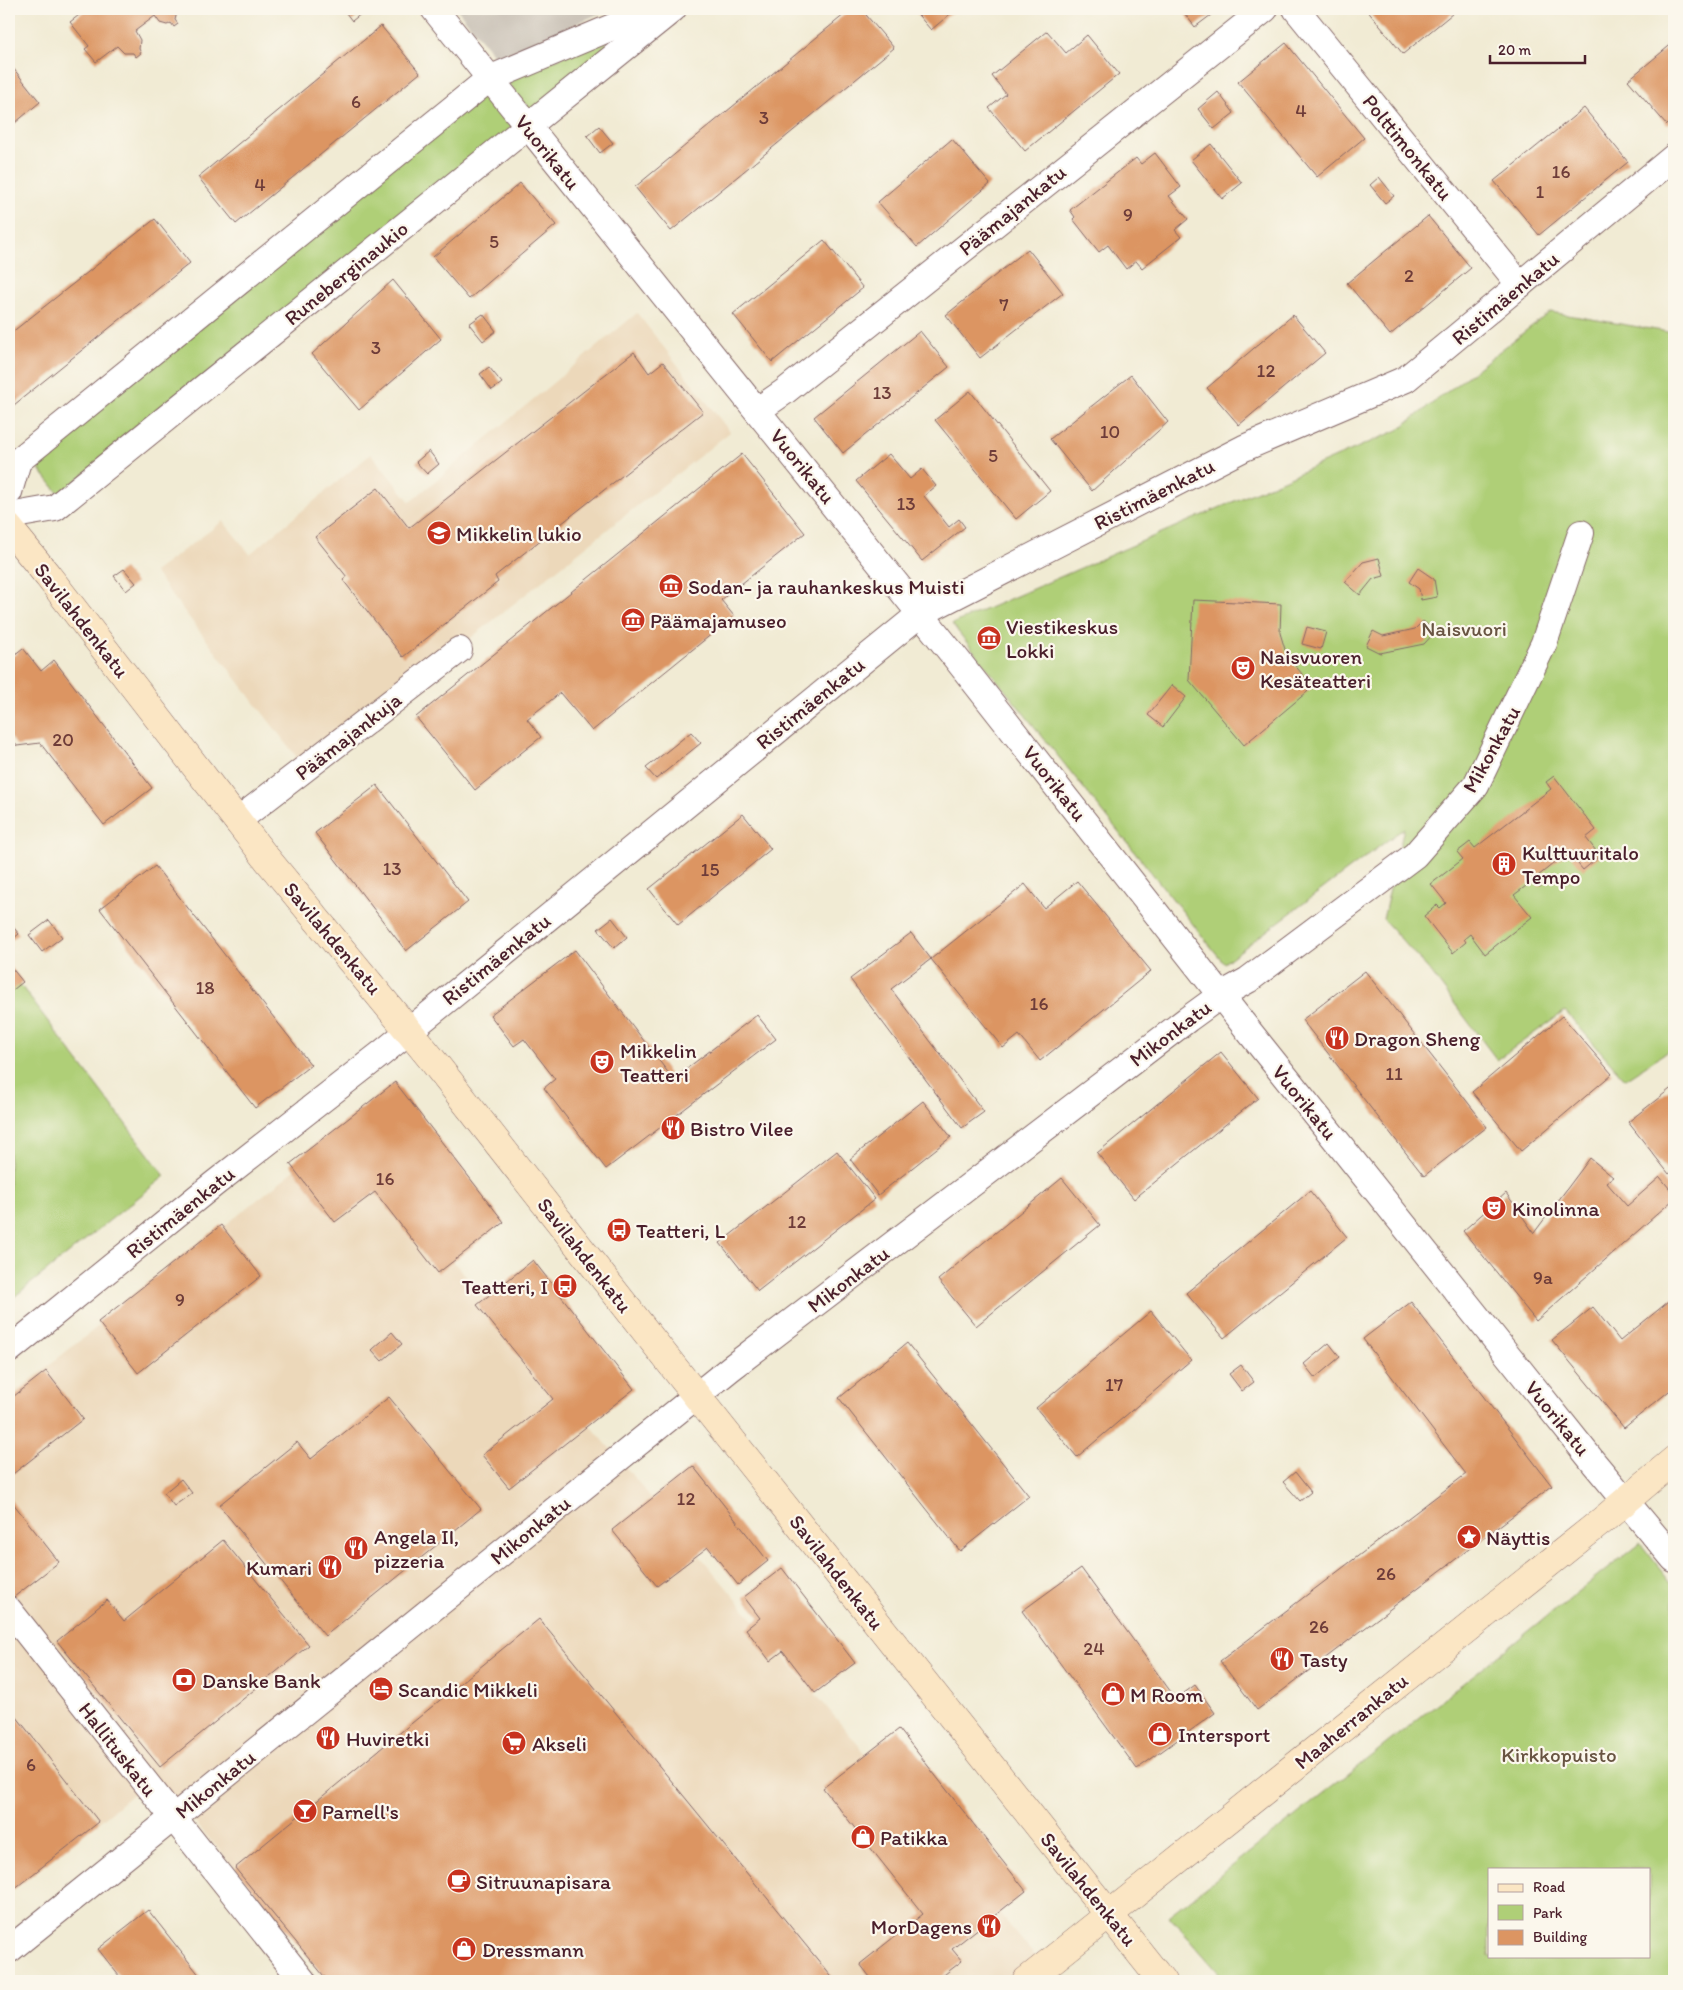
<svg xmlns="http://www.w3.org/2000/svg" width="1683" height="1990" font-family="Itim,sans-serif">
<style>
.built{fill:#ecd8ba}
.industrial{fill:#cbc3b8}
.green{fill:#afcf77;stroke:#7c7751;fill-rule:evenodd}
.building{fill:#dc9562}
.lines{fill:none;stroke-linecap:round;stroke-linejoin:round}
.street-casing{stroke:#846666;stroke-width:28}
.secondary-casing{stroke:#846666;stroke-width:29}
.street{stroke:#fff;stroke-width:26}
.secondary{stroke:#fbe6c4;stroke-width:28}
.labels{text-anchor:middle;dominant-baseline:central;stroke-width:4.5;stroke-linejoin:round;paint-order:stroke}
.number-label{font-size:19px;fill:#6e3c39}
.street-label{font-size:21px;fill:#4a1f2b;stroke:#fbf7ec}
.poi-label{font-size:21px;fill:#4a1f2b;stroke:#fbf7ec;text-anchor:start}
.park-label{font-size:21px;fill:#685442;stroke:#fbf7ec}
</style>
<rect width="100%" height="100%" fill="#fbf7ec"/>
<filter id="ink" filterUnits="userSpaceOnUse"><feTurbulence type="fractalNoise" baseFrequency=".02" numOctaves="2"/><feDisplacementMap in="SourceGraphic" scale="10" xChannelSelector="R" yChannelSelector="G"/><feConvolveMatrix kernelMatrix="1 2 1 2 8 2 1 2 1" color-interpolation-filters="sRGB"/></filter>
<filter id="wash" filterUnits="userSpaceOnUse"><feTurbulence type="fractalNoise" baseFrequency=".0096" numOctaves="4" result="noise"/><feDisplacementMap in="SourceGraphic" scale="20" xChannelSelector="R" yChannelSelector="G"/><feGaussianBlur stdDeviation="1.12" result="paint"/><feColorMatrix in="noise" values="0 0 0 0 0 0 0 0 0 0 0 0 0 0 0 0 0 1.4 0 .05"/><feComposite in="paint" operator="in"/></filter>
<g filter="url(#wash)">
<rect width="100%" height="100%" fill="#f1ebd4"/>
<g class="built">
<path d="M637,313L730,432L306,769L154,572L223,521L250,554L371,454L410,502Z"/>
<path d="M344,1131L1056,1981H328L235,1868L154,1776L99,1822L9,1893V1397Z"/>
</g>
<path class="industrial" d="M457,9H610L496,58Z"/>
<g class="green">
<path d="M645,22L531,112L506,80Z"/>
<path d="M491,88L520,123L59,494L31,459Z"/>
<path d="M1550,312L1674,333V1047L1625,1079L1565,1011L1497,1060L1430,971L1383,919L1404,828L1224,963L952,624L1398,430Z"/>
<path d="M9,970L165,1176L9,1301Z"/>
<path d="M1640,1543L1674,1586V1981H1226L1169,1916ZM1489,1869H1649V1956H1489Z"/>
</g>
<g id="blocks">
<g class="building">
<path d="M87,9H176L177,12L175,20L178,24L174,27L171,23L167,25L160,23L155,16L135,31L140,40L139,49L141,53L136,57L133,53H124L117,46L96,62L85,49L89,46L70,22Z"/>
<path d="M343,9H367L352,21Z"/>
<path d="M851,9H861L894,48L671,231L635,187Z"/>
<path d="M913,9H956L931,30Z"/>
<path d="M1181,9H1219L1195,27Z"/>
<path d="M1366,9H1458L1403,54Z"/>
<path d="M381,26L420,73L236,224L198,177Z"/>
<path d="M1047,31L1066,53L1087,35L1119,74L1025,151L989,108L1006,94L992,76Z"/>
<path d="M1674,42V120L1667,125L1628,80Z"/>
<path d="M1286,43L1364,138L1317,177L1238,82Z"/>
<path d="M9,63L40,102L9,128Z"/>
<path d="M1218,92L1234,113L1214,129L1198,109Z"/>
<path d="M1584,108L1628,162L1539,235L1494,181Z"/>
<path d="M599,126L613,143L600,153L587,136Z"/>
<path d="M952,139L990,184L917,247L878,202Z"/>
<path d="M1211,144L1242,183L1222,199L1191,160Z"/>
<path d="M1155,153L1181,187L1169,196L1188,219L1175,230L1181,237L1142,268L1136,261L1126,269L1108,245L1099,252L1073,219L1075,217L1070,210L1136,158L1141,164Z"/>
<path d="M1379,177L1394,196L1385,203L1370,185Z"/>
<path d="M520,183L556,225L469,299L433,257Z"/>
<path d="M1428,216L1471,268L1390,335L1347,283Z"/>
<path d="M155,219L190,263L9,409V330L11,333Z"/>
<path d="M824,240L863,288L772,362L733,314Z"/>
<path d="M1028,249L1063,293L980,358L946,315Z"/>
<path d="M393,280L441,339L359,410L312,354Z"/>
<path d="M483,314L496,331L483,341L469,324Z"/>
<path d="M1293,315L1325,353L1239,425L1207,388Z"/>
<path d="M920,331L949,367L843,453L814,417Z"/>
<path d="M634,352L649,373L663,362L703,412L495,576L498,582L403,657L343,580L347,577L315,537L378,488L409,528Z"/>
<path d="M489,367L502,383L492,390L480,374Z"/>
<path d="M1131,375L1168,422L1092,491L1050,439Z"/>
<path d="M970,391L1050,491L1016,519L935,420Z"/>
<path d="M429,451L439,464L427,474L416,462Z"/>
<path d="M742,454L805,533L721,600L734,616L592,731L560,693L527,719L541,737L475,790L416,717Z"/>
<path d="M889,454L910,479L922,469L936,486L924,496L949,527L959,519L965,527L922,561L856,481Z"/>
<path d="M1379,558L1384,576L1373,579L1360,595L1345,582L1363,562Z"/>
<path d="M1418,568L1434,579L1437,597L1421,600L1419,589L1409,582Z"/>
<path d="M124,569L136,583L126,591L114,576Z"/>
<path d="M1193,600L1281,604L1280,633L1287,656L1313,687L1244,745L1189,680Z"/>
<path d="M1423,621L1435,632L1424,644L1380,653L1366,646L1373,631L1383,636L1415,629Z"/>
<path d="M1307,627L1326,632L1321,649L1302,644Z"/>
<path d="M23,648L41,671L54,660L152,788L104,825L40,743L17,746L9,735V659Z"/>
<path d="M1172,685L1186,697L1163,727L1148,715Z"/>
<path d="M691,732L701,743L656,779L646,768Z"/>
<path d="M1554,776L1596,830L1586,838L1600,856L1583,870L1568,852L1538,876L1544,883L1540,887L1534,880L1514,895L1532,917L1485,954L1470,934L1464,939L1466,942L1453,953L1424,916L1437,905L1440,908L1446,903L1431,884L1463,859L1457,852L1465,846L1470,842L1475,848L1551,789L1546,782Z"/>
<path d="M377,785L468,902L406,951L315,833Z"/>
<path d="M743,814L771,849L678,925L649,889Z"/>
<path d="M155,866L311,1065L255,1108L100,909Z"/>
<path d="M1077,881L1151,971L1040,1061L1019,1035L1003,1048L931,959L1025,884L1044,908Z"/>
<path d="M612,918L627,937L614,948L598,929Z"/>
<path d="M49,920L62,937L42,952L29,935Z"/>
<path d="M9,922L19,934L9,942Z"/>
<path d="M911,933L931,959L891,989L984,1112L962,1128L850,979Z"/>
<path d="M575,950L673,1079L757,1015L776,1039L606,1169L544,1088L555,1079L524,1039L514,1046L490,1015Z"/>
<path d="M11,967L23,982L9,993V969Z"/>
<path d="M1365,971L1487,1127L1424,1176L1302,1020Z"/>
<path d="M1562,1016L1612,1074L1521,1151L1472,1092Z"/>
<path d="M1221,1052L1258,1098L1134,1199L1097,1153Z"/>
<path d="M395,1082L504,1222L438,1273L375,1192L335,1222L290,1164Z"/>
<path d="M1674,1086V1170L1669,1174L1628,1122Z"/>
<path d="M923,1101L951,1137L878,1195L850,1159Z"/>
<path d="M837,1151L875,1199L758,1291L720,1243Z"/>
<path d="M1590,1158L1613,1177L1606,1182L1627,1206L1660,1177L1674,1194V1199L1536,1321L1463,1231L1506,1193L1534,1233Z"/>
<path d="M1062,1178L1100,1225L976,1326L938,1280Z"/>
<path d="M1310,1191L1347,1237L1224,1338L1186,1293Z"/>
<path d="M221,1225L261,1276L138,1373L98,1322Z"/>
<path d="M533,1260L634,1389L509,1488L482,1455L553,1399L477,1305Z"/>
<path d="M1674,1297V1387L1624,1428L1552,1340L1593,1307L1620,1341Z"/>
<path d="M1411,1302L1552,1486L1257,1710L1220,1661L1466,1474L1363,1339Z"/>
<path d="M1151,1311L1191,1360L1077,1457L1036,1408Z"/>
<path d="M392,1332L402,1344L382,1361L372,1350Z"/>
<path d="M907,1343L1029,1496L960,1551L839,1398Z"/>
<path d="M1329,1343L1340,1357L1315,1378L1304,1364Z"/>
<path d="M1241,1365L1254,1382L1242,1391L1229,1374Z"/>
<path d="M46,1371L83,1419L9,1477V1400Z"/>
<path d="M389,1397L481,1509L325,1636L219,1505L297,1442L311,1459Z"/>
<path d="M693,1466L768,1561L738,1585L708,1547L657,1586L612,1530Z"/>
<path d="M1295,1472L1311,1492L1300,1501L1283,1482Z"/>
<path d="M181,1479L192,1493L174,1506L164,1493Z"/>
<path d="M9,1498L59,1562L14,1597L9,1590Z"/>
<path d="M223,1540L309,1645L160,1767L57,1641L107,1600L124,1621Z"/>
<path d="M782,1568L855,1663L815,1693L783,1651L770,1661L746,1629L760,1618L744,1597Z"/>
<path d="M1081,1568L1176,1699L1195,1685L1215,1713L1137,1769L1022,1611Z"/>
<path d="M539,1619L835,1981H328L235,1868Z"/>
<path d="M9,1707L99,1822L9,1893Z"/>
<path d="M899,1729L1026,1891L952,1949L962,1961L936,1981H873L860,1964L923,1914L823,1788Z"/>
<path d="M148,1910L204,1981H123L98,1949Z"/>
</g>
</g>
</g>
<g filter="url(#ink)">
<use href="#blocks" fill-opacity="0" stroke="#846666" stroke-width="1"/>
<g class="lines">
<defs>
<g id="street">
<path d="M434,9L951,652L1248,1030L1594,1463L1674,1559"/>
<path d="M1296,9L1520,285"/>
<path d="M758,410L784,392L1265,9"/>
<path d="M9,492L18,461L489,79L655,9"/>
<path d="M9,516L55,508L673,9"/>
<path d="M237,821L459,650"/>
<path d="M9,1350L214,1184L382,1053L920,614L1244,448L1406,379L1674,157"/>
<path d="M9,1610L303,1981"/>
<path d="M9,1950L731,1368L1188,1019L1221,995L1248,980L1415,855L1476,785L1544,643L1581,533"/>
</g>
<g id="secondary">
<path d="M9,528L48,576L267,859L430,1057L672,1365L1162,1981"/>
<path d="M1026,1981L1603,1520L1674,1460"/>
</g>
</defs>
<use href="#street" class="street-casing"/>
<use href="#secondary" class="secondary-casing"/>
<use href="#street" class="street"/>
<use href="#secondary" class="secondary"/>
</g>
</g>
<defs>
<symbol id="school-disc" viewBox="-11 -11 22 22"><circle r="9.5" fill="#c8321e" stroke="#fbf7ec"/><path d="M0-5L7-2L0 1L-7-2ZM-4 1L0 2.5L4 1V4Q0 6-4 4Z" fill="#fff"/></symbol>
<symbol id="museum-disc" viewBox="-11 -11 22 22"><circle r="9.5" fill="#c8321e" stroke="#fbf7ec"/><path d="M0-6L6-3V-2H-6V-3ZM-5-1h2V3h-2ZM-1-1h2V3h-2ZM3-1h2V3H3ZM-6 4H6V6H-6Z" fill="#fff"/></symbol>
<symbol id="theatre-disc" viewBox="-11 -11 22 22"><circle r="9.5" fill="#c8321e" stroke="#fbf7ec"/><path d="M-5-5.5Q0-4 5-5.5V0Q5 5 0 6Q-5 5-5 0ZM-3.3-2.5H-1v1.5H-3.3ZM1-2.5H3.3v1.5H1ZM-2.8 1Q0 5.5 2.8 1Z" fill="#fff"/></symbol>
<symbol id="building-disc" viewBox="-11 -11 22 22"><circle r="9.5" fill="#c8321e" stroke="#fbf7ec"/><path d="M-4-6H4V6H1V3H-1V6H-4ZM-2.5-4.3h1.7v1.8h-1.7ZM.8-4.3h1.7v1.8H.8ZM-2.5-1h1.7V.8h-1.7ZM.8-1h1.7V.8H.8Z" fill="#fff"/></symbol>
<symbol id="restaurant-disc" viewBox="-11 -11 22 22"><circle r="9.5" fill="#c8321e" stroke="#fbf7ec"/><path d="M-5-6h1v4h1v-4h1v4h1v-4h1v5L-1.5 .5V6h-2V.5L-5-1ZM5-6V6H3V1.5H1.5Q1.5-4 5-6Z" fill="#fff"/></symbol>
<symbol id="bus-disc" viewBox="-11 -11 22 22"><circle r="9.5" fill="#c8321e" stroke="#fbf7ec"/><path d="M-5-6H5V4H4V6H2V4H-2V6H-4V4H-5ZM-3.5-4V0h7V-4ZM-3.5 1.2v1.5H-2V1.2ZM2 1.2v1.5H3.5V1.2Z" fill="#fff"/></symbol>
<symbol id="sight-disc" viewBox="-11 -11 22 22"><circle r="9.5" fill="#c8321e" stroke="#fbf7ec"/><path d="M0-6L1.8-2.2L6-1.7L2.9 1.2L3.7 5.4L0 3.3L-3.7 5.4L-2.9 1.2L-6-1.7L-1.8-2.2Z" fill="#fff"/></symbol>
<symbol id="bank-disc" viewBox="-11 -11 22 22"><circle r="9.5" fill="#c8321e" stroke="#fbf7ec"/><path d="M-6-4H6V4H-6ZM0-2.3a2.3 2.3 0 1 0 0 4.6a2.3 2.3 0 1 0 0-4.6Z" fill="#fff"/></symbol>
<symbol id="hotel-disc" viewBox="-11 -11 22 22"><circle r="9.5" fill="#c8321e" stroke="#fbf7ec"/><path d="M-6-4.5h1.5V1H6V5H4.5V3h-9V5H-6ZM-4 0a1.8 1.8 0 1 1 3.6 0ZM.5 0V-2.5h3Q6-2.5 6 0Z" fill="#fff"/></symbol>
<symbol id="shop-disc" viewBox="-11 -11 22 22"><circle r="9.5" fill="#c8321e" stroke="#fbf7ec"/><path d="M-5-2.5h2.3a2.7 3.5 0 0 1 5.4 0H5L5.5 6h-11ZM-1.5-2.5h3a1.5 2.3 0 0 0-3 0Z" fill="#fff"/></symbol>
<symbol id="supermarket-disc" viewBox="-11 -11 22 22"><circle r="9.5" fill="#c8321e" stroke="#fbf7ec"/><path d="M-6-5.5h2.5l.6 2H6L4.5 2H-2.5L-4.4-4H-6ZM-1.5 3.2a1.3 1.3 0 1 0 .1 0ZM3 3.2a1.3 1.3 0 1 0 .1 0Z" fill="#fff"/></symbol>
<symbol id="bar-disc" viewBox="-11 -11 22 22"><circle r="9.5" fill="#c8321e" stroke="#fbf7ec"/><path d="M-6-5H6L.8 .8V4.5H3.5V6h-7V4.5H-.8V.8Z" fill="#fff"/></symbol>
<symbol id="cafe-disc" viewBox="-11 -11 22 22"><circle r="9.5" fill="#c8321e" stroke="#fbf7ec"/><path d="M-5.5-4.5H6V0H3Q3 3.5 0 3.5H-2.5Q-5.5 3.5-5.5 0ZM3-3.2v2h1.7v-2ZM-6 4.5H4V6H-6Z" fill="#fff"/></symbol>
</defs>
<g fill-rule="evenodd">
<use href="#school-disc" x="425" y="519" width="28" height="28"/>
<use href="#museum-disc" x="657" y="572" width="28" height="28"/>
<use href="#museum-disc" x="619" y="606" width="28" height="28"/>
<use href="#museum-disc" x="975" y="624" width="28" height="28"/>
<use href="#theatre-disc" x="1229" y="654" width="28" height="28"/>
<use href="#building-disc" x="1490" y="850" width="28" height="28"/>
<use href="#restaurant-disc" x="1323" y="1024" width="28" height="28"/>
<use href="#theatre-disc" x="588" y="1048" width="28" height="28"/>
<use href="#restaurant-disc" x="659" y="1114" width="28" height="28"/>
<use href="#theatre-disc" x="1480" y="1194" width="28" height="28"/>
<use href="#bus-disc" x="605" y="1216" width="28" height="28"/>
<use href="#bus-disc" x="551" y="1272" width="28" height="28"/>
<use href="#sight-disc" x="1455" y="1523" width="28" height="28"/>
<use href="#restaurant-disc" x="342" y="1534" width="28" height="28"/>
<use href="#restaurant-disc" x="316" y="1553" width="28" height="28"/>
<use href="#restaurant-disc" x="1268" y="1645" width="28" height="28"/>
<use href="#bank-disc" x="170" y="1666" width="28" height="28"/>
<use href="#hotel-disc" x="367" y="1675" width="28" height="28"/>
<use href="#shop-disc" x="1099" y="1680" width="28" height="28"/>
<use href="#shop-disc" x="1146" y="1720" width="28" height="28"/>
<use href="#restaurant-disc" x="314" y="1724" width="28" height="28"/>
<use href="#supermarket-disc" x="500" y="1729" width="28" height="28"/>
<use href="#bar-disc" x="291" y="1797" width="28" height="28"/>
<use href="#shop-disc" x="849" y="1823" width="28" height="28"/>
<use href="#cafe-disc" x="445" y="1867" width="28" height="28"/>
<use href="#restaurant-disc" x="975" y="1912" width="28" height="28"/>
<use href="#shop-disc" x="450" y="1935" width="28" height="28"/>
</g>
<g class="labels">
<g class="number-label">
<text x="356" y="101">6</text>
<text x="1301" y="110">4</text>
<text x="764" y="117">3</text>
<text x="1561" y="171">16</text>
<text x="260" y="184">4</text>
<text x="1540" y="191">1</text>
<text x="1128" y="214">9</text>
<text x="494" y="241">5</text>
<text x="1409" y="275">2</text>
<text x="1004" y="304">7</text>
<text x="376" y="347">3</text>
<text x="1266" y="370">12</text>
<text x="882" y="392">13</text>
<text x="1110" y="431">10</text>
<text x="993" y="455">5</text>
<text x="906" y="503">13</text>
<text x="63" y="739">20</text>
<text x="392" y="868">13</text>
<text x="710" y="869">15</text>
<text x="205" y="987">18</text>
<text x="1039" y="1003">16</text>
<text x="1394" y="1073">11</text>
<text x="385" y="1178">16</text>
<text x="797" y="1221">12</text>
<text x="1543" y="1277">9a</text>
<text x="180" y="1299">9</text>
<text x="1114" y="1384">17</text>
<text x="686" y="1498">12</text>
<text x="1386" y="1573">26</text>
<text x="1319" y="1626">26</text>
<text x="1094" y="1648">24</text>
<text x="31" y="1764">6</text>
</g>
<g class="street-label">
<text transform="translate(1408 147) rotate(51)">Polttimonkatu</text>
<text transform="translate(548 152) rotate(51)">Vuorikatu</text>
<text transform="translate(1012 210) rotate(-39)">Päämajankatu</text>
<text transform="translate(346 273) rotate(-39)">Runeberginaukio</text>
<text transform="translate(1505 298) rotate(-40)">Ristimäenkatu</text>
<text transform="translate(803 466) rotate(51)">Vuorikatu</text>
<text transform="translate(1154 494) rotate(-27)">Ristimäenkatu</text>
<text transform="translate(82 620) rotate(52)">Savilahdenkatu</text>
<text transform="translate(810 703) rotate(-39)">Ristimäenkatu</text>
<text transform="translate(348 736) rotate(-38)">Päämajankuja</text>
<text transform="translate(1491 749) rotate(-61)">Mikonkatu</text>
<text transform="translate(1055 783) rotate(52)">Vuorikatu</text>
<text transform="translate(333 938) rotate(50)">Savilahdenkatu</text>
<text transform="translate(496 959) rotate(-39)">Ristimäenkatu</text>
<text transform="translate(1170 1033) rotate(-37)">Mikonkatu</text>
<text transform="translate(1305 1102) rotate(51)">Vuorikatu</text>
<text transform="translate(180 1212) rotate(-39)">Ristimäenkatu</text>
<text transform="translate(585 1255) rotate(52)">Savilahdenkatu</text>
<text transform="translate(848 1279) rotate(-37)">Mikonkatu</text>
<text transform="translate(1558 1418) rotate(51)">Vuorikatu</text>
<text transform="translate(530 1530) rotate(-39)">Mikonkatu</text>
<text transform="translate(837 1572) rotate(52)">Savilahdenkatu</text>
<text transform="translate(1351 1721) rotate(-39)">Maaherrankatu</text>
<text transform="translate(118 1749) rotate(52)">Hallituskatu</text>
<text transform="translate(215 1784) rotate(-39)">Mikonkatu</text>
<text transform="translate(1089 1889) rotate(51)">Savilahdenkatu</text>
</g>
<g class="poi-label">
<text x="456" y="533">Mikkelin lukio</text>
<text x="688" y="586">Sodan- ja rauhankeskus Muisti</text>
<text x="650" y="620">Päämajamuseo</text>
<text x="1006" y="626">Viestikeskus<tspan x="1006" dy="24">Lokki</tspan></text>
<text x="1260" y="656">Naisvuoren<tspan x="1260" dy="24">Kesäteatteri</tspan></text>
<text x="1522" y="852">Kulttuuritalo<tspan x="1522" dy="24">Tempo</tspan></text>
<text x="1354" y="1038">Dragon Sheng</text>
<text x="620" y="1050">Mikkelin<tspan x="620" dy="24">Teatteri</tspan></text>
<text x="690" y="1128">Bistro Vilee</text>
<text x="1512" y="1208">Kinolinna</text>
<text x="636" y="1230">Teatteri, L</text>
<text x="548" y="1286" text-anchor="end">Teatteri, I</text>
<text x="374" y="1536">Angela II,<tspan x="374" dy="24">pizzeria</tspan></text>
<text x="1486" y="1537">Näyttis</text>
<text x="312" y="1567" text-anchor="end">Kumari</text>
<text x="1300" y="1659">Tasty</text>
<text x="202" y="1680">Danske Bank</text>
<text x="398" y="1689">Scandic Mikkeli</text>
<text x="1130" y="1694">M Room</text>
<text x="1178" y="1734">Intersport</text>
<text x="346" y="1738">Huviretki</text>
<text x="532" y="1743">Akseli</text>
<text x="322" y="1811">Parnell's</text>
<text x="880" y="1837">Patikka</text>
<text x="476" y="1881">Sitruunapisara</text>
<text x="972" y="1926" text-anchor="end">MorDagens</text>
<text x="482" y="1949">Dressmann</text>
</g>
<g class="park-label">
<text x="1464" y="628">Naisvuori</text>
<text x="1559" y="1754">Kirkkopuisto</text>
</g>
</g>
<rect width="1683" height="1990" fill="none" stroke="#fbf7ec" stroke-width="30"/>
<rect x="1488" y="1868" width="162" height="90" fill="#fbf7ec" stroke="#b4a19f"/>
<rect x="1498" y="1884" width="25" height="8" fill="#fbe6c4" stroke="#b4a19f"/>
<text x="1533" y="1892" font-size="15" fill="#4a1f2b">Road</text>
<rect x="1498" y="1905" width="25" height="15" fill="#afcf77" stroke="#b4a19f"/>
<text x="1533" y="1918" font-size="15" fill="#4a1f2b">Park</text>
<rect x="1498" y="1930" width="25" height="15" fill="#dc9562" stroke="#b4a19f"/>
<text x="1533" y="1942" font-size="15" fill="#4a1f2b">Building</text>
<path d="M1490 55v8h95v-8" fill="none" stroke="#4a1f2b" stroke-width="2.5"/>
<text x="1498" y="55" font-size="15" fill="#4a1f2b" stroke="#fbf7ec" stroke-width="4" paint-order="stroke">20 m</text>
</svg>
